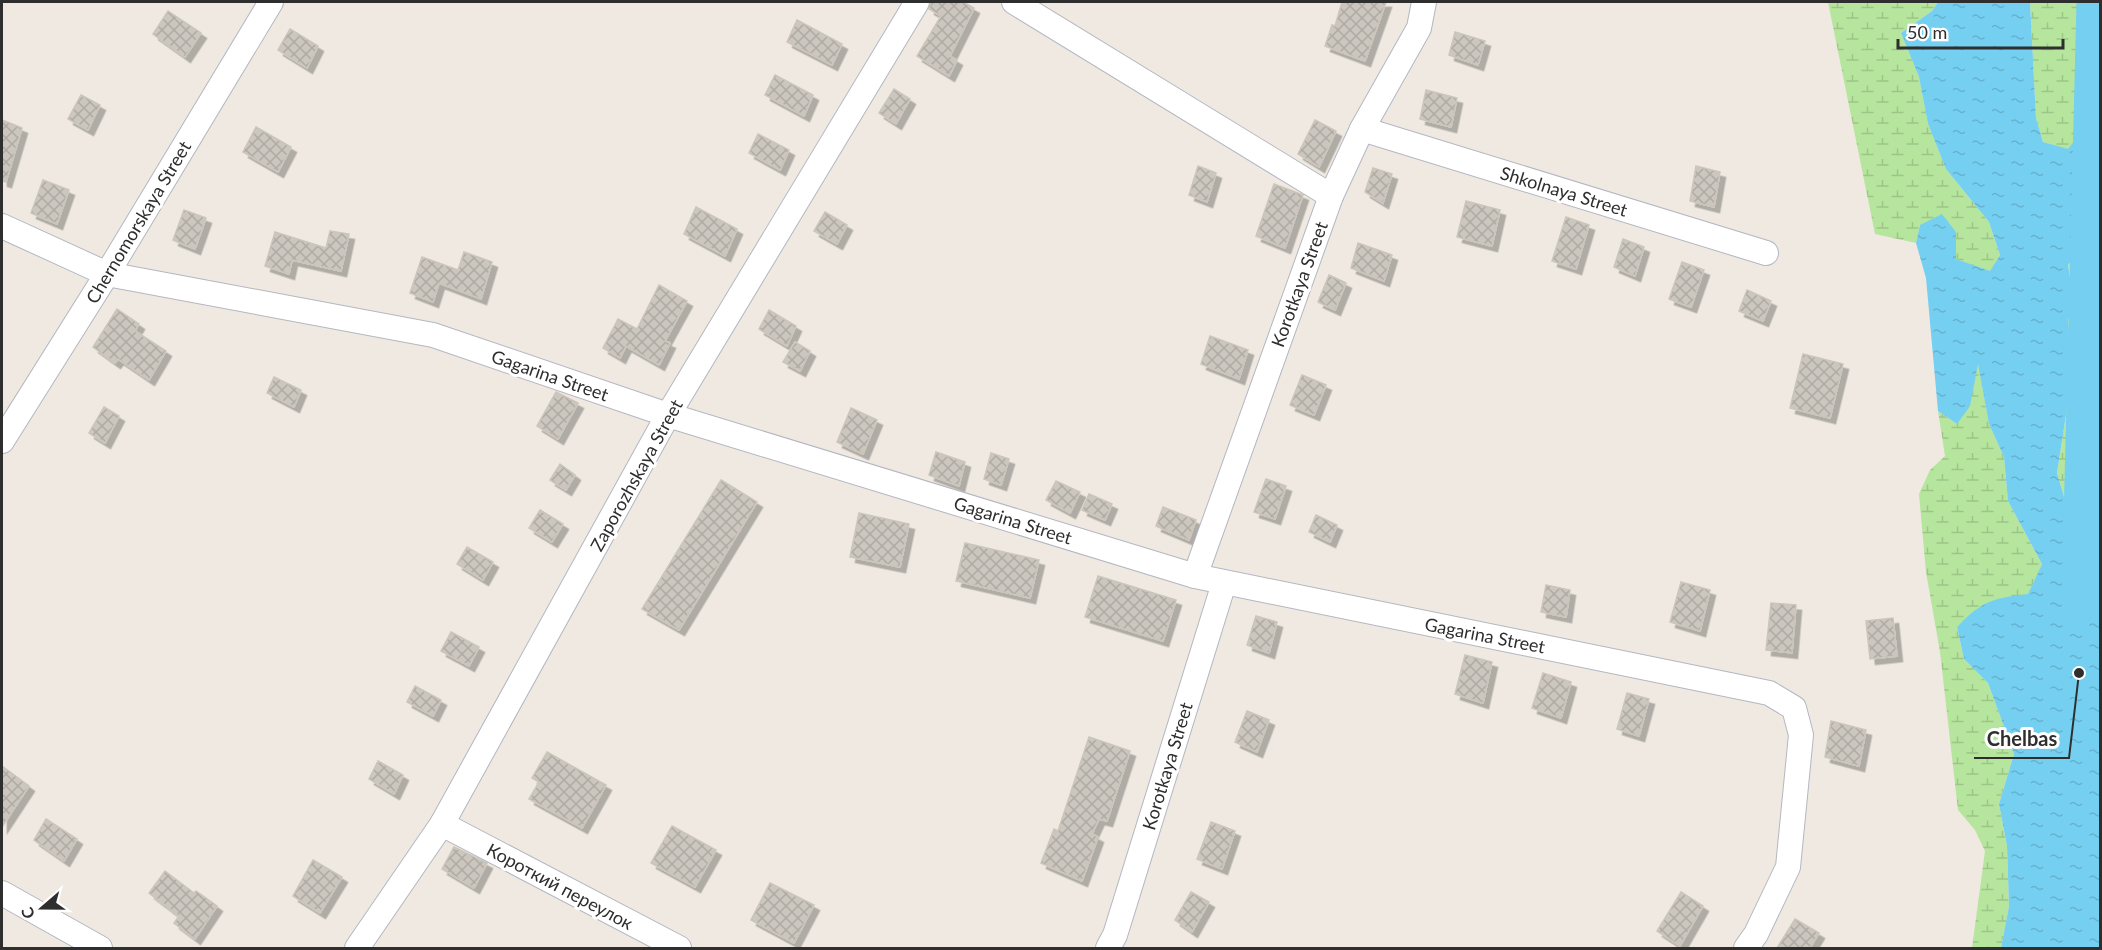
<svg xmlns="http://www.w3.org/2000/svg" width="2102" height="950" font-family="Lato,sans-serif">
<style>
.wetland{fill:url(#wetland-marsh)}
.water{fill:url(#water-ripples)}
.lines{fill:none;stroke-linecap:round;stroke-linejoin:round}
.river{stroke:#75cff0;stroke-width:39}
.building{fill:url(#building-cross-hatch);stroke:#cbc5ba;stroke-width:1.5;filter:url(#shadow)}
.minor-casing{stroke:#b4b7c1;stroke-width:26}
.minor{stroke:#fff;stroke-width:24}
.labels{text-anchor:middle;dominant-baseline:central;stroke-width:6;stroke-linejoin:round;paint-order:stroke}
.street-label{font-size:18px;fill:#2e2e2e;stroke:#fff}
.leader{fill:none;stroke:#2e2e2e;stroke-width:2}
.callout-dot{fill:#2e2e2e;stroke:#fff;stroke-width:2}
.callout-label{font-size:20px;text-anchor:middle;font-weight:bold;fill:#2e2e2e;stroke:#fff;stroke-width:6;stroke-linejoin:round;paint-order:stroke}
</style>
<defs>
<pattern id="wetland-marsh" width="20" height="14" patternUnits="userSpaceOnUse" patternTransform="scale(1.5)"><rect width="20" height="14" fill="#b6e59e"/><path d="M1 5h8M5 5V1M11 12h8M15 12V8" fill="none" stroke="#9dc588"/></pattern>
<pattern id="water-ripples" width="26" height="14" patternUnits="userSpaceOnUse" patternTransform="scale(1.5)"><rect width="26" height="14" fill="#75cff0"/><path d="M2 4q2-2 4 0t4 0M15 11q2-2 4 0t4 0" fill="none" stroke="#66b2ce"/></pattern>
<pattern id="building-cross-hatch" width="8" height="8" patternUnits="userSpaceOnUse" patternTransform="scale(1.5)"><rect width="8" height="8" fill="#cbc7bf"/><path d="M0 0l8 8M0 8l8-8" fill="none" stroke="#afaba4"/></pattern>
<filter id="shadow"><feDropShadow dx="5.5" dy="5.5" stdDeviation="0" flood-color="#0004"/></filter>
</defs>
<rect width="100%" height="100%" fill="#efe9e1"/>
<g class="wetland">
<path d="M1828,2H1938L1932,11L1901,33L1919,77L1928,124L1946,169L1989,222L2000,255L1990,272L1956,259V232L1920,225L1916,243L1875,234Z"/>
<path d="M2030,2H2100V107L2068,150L2043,142L2036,118Z"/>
<path d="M2100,158V280L2071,284L2068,265L2084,246L2071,219L2079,177Z"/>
<path d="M2100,294V570L2093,568L2076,539L2057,473L2072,376L2068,319Z"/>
<path d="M1978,362L1989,424L2004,457L2008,501L2042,564L2028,595C1994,598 1981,602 1957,627L1964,659L1988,683L2014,754L1999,804L2007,846L2009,906L2001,948H1972L1985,851L1975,830L1958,810L1940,652L1926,572L1919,494L1930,470L1945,456L1938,411L1957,424Z"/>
</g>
<path class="water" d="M1938,2H2030L2036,118L2043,142L2068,149L2100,107V158L2079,177L2071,219L2084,246L2068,265L2071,284L2100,280V294L2068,319L2072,376L2057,473L2076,538L2093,567L2100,570V948H2001L2009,906L2007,846L1999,804L2014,754L1988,683L1964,659L1957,627C1981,601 1994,598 2028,594L2042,564L2008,501L2004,457L1989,424L1978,364L1970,406L1957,424L1938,411L1926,278L1916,243L1920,225L1942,214L1956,232V259L1990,271L2000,255L1989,222L1946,169L1928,124L1919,77L1901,33L1932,11Z"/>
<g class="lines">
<path class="river" d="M2081,602L2096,2"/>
</g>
<g class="building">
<path d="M931,2H963L974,8L950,56L957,60L949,76L917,56L941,16L929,9Z"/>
<path d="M1342,2H1386L1365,61L1325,46L1332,25L1335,26Z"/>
<path d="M168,11L201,33L185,57L153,34Z"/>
<path d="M797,20L842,44L832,65L787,42Z"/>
<path d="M290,29L318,46L307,68L278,50Z"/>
<path d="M1455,32L1485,41L1478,65L1449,55Z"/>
<path d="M775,75L813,95L804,116L765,95Z"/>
<path d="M894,89L910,99L896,124L879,113Z"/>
<path d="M1426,90L1457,98L1451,127L1420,119Z"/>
<path d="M81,95L100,105L88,130L68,119Z"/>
<path d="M2,120L22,128L6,182L2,181Z"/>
<path d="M1315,120L1336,131L1319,167L1298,154Z"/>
<path d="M256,127L291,147L278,172L243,152Z"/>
<path d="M758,134L789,150L780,170L749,153Z"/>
<path d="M1198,166L1216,173L1207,202L1189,195Z"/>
<path d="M1696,166L1720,172L1714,207L1690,201Z"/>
<path d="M1373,168L1392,174L1383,203L1365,192Z"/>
<path d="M43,180L69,190L57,224L31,213Z"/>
<path d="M1274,184L1303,195L1285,248L1256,236Z"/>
<path d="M1466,201L1500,210L1492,246L1457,237Z"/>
<path d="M696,207L737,229L725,256L684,234Z"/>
<path d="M184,210L206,218L195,249L173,240Z"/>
<path d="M825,212L847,225L837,244L814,231Z"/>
<path d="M1566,217L1589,225L1576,269L1552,261Z"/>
<path d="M330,231L349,234L341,271L292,260L289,274L265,266L275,232L326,248Z"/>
<path d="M1623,239L1644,247L1635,276L1614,267Z"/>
<path d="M1358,243L1392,255L1384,281L1351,268Z"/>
<path d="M464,252L492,262L481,299L439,283L433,302L410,293L422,257L458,270Z"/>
<path d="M1682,262L1704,270L1691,307L1669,299Z"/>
<path d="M1329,275L1346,283L1335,310L1318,302Z"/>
<path d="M659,285L687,301L665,341L670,343L659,365L626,346L620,358L603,348L618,319L637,329Z"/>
<path d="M1747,290L1771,301L1763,321L1739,311Z"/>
<path d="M117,309L139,324L135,331L166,351L149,380L118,359L115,363L93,347Z"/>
<path d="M769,310L796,326L787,346L759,329Z"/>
<path d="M1210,336L1248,350L1239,379L1201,364Z"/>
<path d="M795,342L810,351L800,371L783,362Z"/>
<path d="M1803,354L1843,364L1830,418L1790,408Z"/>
<path d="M1302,375L1326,385L1314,415L1290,405Z"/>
<path d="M274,377L301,390L294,407L267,393Z"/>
<path d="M556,392L578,403L558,439L537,426Z"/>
<path d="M104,407L119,416L105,443L89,433Z"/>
<path d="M851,408L877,420L863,454L837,442Z"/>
<path d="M936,452L965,462L959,486L929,475Z"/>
<path d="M991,453L1009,459L1001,485L984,479Z"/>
<path d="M560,464L575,475L566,490L550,480Z"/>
<path d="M1266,479L1286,486L1275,519L1254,512Z"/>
<path d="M721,480L757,502L679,630L642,609Z"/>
<path d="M1056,481L1080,492L1070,513L1046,500Z"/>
<path d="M1089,494L1112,504L1105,520L1082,510Z"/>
<path d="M1163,507L1196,520L1189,540L1156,526Z"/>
<path d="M540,510L563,524L552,542L529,528Z"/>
<path d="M859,513L909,524L900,567L850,557Z"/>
<path d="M1316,515L1337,525L1330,542L1309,532Z"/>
<path d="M965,543L1039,560L1030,598L956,581Z"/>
<path d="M467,547L493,562L483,580L457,564Z"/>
<path d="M1098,576L1176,600L1163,641L1085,617Z"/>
<path d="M1681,582L1710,590L1700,631L1670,622Z"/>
<path d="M1546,585L1570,590L1566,617L1541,612Z"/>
<path d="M1771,603L1796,605L1792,653L1766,650Z"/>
<path d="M1256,616L1277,622L1269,653L1247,645Z"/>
<path d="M1893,618L1897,656L1870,659L1866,621Z"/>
<path d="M451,632L479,647L469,666L441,651Z"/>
<path d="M1465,655L1492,662L1483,703L1455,694Z"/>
<path d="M1543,673L1571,682L1561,718L1532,708Z"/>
<path d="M415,686L441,700L433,716L407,702Z"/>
<path d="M1627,693L1649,699L1639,736L1617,729Z"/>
<path d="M1247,711L1269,720L1257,752L1235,742Z"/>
<path d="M1831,721L1866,730L1859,766L1825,757Z"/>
<path d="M1089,737L1130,751L1107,821L1099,819L1092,834L1098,837L1082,881L1041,863L1054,829L1058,831Z"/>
<path d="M547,752L606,785L582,828L529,799L539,782L532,778Z"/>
<path d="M378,761L403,775L394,794L369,779Z"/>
<path d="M2,766L29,786L2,827Z"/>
<path d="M46,819L77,839L64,861L34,840Z"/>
<path d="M1211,822L1235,831L1222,869L1197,859Z"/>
<path d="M672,826L716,850L695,887L651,863Z"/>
<path d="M454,847L487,863L474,888L442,869Z"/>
<path d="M313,860L342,877L320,913L293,896Z"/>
<path d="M165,871L194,893L196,891L217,906L195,939L174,923L179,916L149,893Z"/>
<path d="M770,883L814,905L794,943L751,920Z"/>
<path d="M1191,892L1209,902L1192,932L1175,920Z"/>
<path d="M1681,892L1703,906L1680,946L1657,931Z"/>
<path d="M1795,919L1819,933L1810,948H1777Z"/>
</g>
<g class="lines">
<defs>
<g id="minor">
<path d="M1014,2L1331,196"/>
<path d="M1362,129L1766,253"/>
<path d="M2,226L107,274L433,335L668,415L1195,576L1769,693L1794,708L1801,735L1788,867L1756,934L1746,948"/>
<path d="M2,441L107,274L271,2"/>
<path d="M1195,576L1331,196L1362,129L1419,28L1424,2"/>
<path d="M442,824L679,948"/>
<path d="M2,893L100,948"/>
<path d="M357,948L442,824L668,415L917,2"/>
<path d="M1108,948L1115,935L1224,583"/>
</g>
</defs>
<use href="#minor" class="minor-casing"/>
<use href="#minor" class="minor"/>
</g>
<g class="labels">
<g class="street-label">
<text transform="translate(1564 191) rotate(17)">Shkolnaya Street</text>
<text transform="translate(138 222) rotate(-59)">Chernomorskaya Street</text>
<text transform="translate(1299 284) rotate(-70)">Korotkaya Street</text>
<text transform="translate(550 375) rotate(19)">Gagarina Street</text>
<text transform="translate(636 475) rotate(-61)">Zaporozhskaya Street</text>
<text transform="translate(1013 520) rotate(17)">Gagarina Street</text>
<text transform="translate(1485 635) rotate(11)">Gagarina Street</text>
<text transform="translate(1167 766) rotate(-73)">Korotkaya Street</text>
<text transform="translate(560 886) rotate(28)">Короткий переулок</text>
</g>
</g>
<path class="leader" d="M2079 673L2069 758H1974"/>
<circle class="callout-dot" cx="2079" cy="673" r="6"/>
<g class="callout-label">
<text x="2022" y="746">Chelbas</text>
</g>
<rect width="2102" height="950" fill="none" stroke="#2e2e2e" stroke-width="6"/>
<g transform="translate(42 908) rotate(250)" stroke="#ffffff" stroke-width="4.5" paint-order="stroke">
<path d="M0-4.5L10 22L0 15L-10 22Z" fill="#2e2e2e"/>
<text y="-9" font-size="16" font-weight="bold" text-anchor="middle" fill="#2e2e2e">С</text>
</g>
<path d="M1898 39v9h165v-9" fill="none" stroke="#2e2e2e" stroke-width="3"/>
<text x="1907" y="39" font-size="18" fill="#2e2e2e" stroke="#ffffff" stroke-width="4.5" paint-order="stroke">50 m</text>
</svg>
